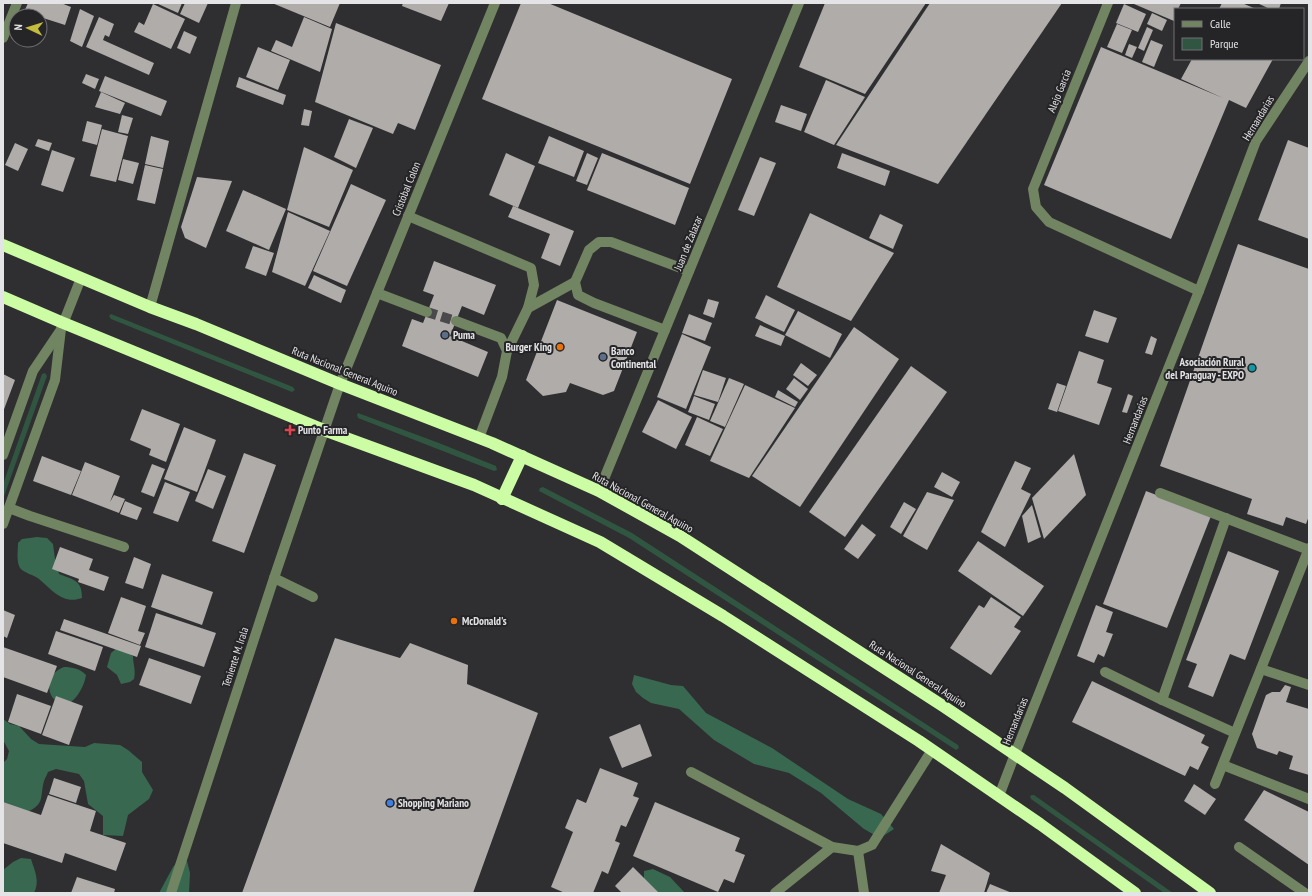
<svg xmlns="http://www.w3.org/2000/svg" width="1312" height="896" font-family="'PT Sans Narrow',sans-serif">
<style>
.green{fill:#305541}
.forest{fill:#386850}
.building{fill:#afacaa}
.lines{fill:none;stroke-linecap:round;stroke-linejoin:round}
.minor-tunnel{stroke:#4a494b;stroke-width:10;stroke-dasharray:10 5;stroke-linecap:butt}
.minor{stroke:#718562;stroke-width:10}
.highway{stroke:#ccfda4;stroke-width:12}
.service-dot{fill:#5c6f8a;stroke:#252427;stroke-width:1.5}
.food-dot{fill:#e8710a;stroke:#252427;stroke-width:1.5}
.culture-dot{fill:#0f9aa8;stroke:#252427;stroke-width:1.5}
.health-dot{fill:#e0444e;stroke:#252427;stroke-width:1.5}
.shop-dot{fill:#3f7fe0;stroke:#252427;stroke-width:1.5}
.labels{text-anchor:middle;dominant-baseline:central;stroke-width:4;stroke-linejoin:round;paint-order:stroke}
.street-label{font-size:11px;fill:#e4e3e5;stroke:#252427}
.poi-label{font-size:11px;font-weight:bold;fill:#e4e3e5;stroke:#252427;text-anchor:start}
</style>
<rect width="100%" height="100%" fill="#2f2e30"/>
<g class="green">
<path d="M111,314L293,387L295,390L292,392L111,319L109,316Z"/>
<path d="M45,373L47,376L3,499V484L42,374Z"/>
<path d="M358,413L439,443L496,466L497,470L494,471L358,418L357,415Z"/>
<path d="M543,487L632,533L958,745L959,748L956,750L629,538L539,491L540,488Z"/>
<path d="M1032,795H1034L1173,893H1164L1031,799L1030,796Z"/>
</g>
<g class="forest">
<path d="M37,537L47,538L53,544L55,559L59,574C74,580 82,580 82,598C63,605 52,590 39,579C34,575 24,573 20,568C16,561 18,550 18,543L22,539Z"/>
<path d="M118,647L133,656C133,664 136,670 134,679L130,682L121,684L117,675L107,667L111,653Z"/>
<path d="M64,667C72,667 81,669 86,675C85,684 78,697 71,702C67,702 62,702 58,701C49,699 47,684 52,677C54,672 59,669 64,667Z"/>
<path d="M634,675L671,685L683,686L706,713L772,748L848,799L881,814L894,829L880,838L864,829L821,793L789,773L754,764L714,740L679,709L651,703L643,698L636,692L632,684Z"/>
<path d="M3,703L4,704L3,719L10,724L19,726L31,739L39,744L85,747L94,743L120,745L128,750L142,762V772L153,790L149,799L128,815L123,836L103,835V816L88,804L84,781L79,774L56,769L48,772C47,775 45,778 44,781C40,795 45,804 29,811L3,804V763L7,759L9,751L3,740Z"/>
<path d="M21,858L31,859C35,872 40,881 34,893H3V870L13,862Z"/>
<path d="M187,861L190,873L189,893H159L173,867L177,862Z"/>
<path d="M653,869L670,877L685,893H654L644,881V871Z"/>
</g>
<g class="building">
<path d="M28,3H61L71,7L65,25L40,17V16L24,12Z"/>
<path d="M156,3H182L178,13Z"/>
<path d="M185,3H208L199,23L180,14Z"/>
<path d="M272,3H340L330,27Z"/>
<path d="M403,3H449L441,21L402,6Z"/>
<path d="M521,3H548L732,79L690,184L482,99Z"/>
<path d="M825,3H926L865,94L799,67Z"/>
<path d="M930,3H1062L938,184L836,145Z"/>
<path d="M1135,3H1181L1178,9H1175V17L1174,21L1134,4Z"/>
<path d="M1222,3H1242L1256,9H1219Z"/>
<path d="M1257,3H1281L1279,9H1270Z"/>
<path d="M153,4L185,19L171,49L134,32L139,22L144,25Z"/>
<path d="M1124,4L1146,14L1138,32L1116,23Z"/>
<path d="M80,9L94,16L82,47L70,41Z"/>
<path d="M1152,13L1167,20L1162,31L1147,24Z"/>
<path d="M99,17L114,24L109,37L105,35L103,40L154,63L149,75L86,47Z"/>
<path d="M304,17L332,29L320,72L271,51L276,40L292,47Z"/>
<path d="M336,23L441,65L415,130L398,123L393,134L315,102Z"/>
<path d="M1117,24L1132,30L1122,53L1107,47Z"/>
<path d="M1147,27L1153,30L1144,51L1138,48Z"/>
<path d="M184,31L197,37L190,54L177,48Z"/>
<path d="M1151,40L1163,45L1154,67L1142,62Z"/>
<path d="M1129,44L1137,47L1132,58L1125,55Z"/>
<path d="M258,47L290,60L278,90L246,77Z"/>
<path d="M1101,47L1223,98L1181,79L1192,59H1273L1246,108L1229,100L1171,239L1044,185Z"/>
<path d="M86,74L99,79L95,89L82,83Z"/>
<path d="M105,76L167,101L161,116L99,91Z"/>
<path d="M239,77L286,95L283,105L236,87Z"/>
<path d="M826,80L865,97L834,145L804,132Z"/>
<path d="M101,92L125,103L120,114L95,107Z"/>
<path d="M781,105L807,114L801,131L775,122Z"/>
<path d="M304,109L312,111L309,126L301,125Z"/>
<path d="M122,115L133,118L128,134L118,132Z"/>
<path d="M349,119L373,128L356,168L334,157Z"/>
<path d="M87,121L102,125L97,145L82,141Z"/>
<path d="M102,129L128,136L116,182L90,176Z"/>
<path d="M151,136L169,141L163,168L145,164Z"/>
<path d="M549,136L584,151L574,177L538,163Z"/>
<path d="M38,139L52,143L49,151L35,146Z"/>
<path d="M1288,140L1309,148V239L1258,220Z"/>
<path d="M15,143L28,149L18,171L5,165Z"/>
<path d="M304,147L353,170L329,227L287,210Z"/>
<path d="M52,150L75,158L63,192L41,185Z"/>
<path d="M506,153L535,166L518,208L489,195Z"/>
<path d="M587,153L598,158L587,185L576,181Z"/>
<path d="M602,153L689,188L675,225L587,190Z"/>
<path d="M842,153L890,171L885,186L837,168Z"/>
<path d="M760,157L776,163L754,216L738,210Z"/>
<path d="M123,159L139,163L133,184L118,180Z"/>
<path d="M145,165L163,169L155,204L137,200Z"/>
<path d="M197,177L232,181L206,248L185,238L181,227Z"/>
<path d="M351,184L386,200L347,286L313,271Z"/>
<path d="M243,190L286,209L269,250L226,231Z"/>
<path d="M513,206L574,231L560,266L541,258L550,234L508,217Z"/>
<path d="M288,212L330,231L305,286L272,272Z"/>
<path d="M810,213L894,253L851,321L777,287Z"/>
<path d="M880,214L903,225L893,249L869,238Z"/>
<path d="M1238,244L1309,269V516L1306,524L1286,517L1283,526L1247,514L1252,499L1160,466Z"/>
<path d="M253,246L274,253L266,276L245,268Z"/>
<path d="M434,261L496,285L484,315L462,306L450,336L488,352L478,377L402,346L412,319L423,323L434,295L423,291Z"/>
<path d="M314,275L346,290L341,303L308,288Z"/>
<path d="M766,295L795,310L784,332L755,318Z"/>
<path d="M708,299L719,302L714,318L703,314Z"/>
<path d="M557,300L637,332L614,391L603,395L570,383L566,392L543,396L526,380Z"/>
<path d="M1094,310L1117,318L1108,343L1085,336Z"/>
<path d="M798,311L842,334L830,358L785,335Z"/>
<path d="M689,314L712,323L705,341L682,333Z"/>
<path d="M760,325L785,336L781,346L755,336Z"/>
<path d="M854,327L899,359L800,507L752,476Z"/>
<path d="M682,334L711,347L686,409L657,397Z"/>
<path d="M1151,336L1157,339L1152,355L1145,353Z"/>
<path d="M1079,351L1104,360L1097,383L1112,388L1099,425L1058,411Z"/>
<path d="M801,363L817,375L808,386L793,375Z"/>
<path d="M911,366L947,392L845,537L809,512Z"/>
<path d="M703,370L726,378L718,402L694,395Z"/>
<path d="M3,374L15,380L3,412Z"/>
<path d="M729,378L744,384L725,427L710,421Z"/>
<path d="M794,378L808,389L800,400L786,389Z"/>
<path d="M1057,383L1066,386L1057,412L1048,409Z"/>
<path d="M745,385L795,408L749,478L710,461Z"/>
<path d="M778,390L798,402L795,407L775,397Z"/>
<path d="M1128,394L1133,396L1127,413L1122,412Z"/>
<path d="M694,396L715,404L709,420L688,412Z"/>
<path d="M658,400L692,417L676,449L642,432Z"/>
<path d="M142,409L180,424L166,462L149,455L151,449L130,440Z"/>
<path d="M697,417L723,429L710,456L685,445Z"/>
<path d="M184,427L216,440L197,492L164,479Z"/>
<path d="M244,453L276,465L244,553L212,541Z"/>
<path d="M1074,454L1086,495L1044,539L1032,498Z"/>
<path d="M42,456L81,471L71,495L33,481Z"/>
<path d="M1015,461L1031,468L1021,489L1031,494L1005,547L981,532Z"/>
<path d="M85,462L120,476L110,502L114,495L125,499L119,513L72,495Z"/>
<path d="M152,464L165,469L154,497L141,492Z"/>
<path d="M208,469L226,476L213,509L195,501Z"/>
<path d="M942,472L960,482L952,497L934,487Z"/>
<path d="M165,482L190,492L178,522L153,513Z"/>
<path d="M1146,491L1211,516L1167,628L1103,604Z"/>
<path d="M927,492L954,500L927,550L903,536Z"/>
<path d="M125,501L142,508L137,520L120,514Z"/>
<path d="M904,502L916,509L901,534L890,527Z"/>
<path d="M1032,505L1041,537L1028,543L1022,516Z"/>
<path d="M862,524L876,535L858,559L844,549Z"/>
<path d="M978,541L1044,586L1023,616L958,571Z"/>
<path d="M60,547L93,559L89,570L109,577L104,591L78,582L79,579L52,569Z"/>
<path d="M1228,551L1279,571L1245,660L1230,654L1213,697L1188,687L1197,664L1186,660Z"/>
<path d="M134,557L151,564L143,589L125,583Z"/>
<path d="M162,574L213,592L202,625L151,607Z"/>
<path d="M121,597L146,606L138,631L145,633L140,645L108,633Z"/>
<path d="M991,597L1021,617L1014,627L1021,631L991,675L950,648L979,605L984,608Z"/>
<path d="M1096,605L1113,612L1106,632L1113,634L1104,657L1098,654L1094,663L1077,656Z"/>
<path d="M3,610L15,615L7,638L3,636Z"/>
<path d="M156,613L216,633L204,667L145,647Z"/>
<path d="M64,619L141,646L137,657L60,630Z"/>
<path d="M56,631L103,647L95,671L48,654Z"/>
<path d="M335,638L400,658L410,643L468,665L467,684L538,713L473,893H242Z"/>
<path d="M3,647L57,666L47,693L3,677Z"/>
<path d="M149,658L201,676L191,704L139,685Z"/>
<path d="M1092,681L1205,735L1201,743L1209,747L1198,770L1190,766L1185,776L1072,722Z"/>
<path d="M1285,685L1291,687L1286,702L1309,709V775L1289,769L1293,756L1279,751L1277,755L1257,748L1252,734L1266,695L1272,692H1280Z"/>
<path d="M17,694L51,706L41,734L8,722Z"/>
<path d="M56,696L83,706L69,745L42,735Z"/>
<path d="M640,724L652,756L622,768L609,737Z"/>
<path d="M600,768L638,783L633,796L639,798L626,827L621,825L615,841L620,843L608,874L602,871L593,893H565L551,887L573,832L565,828L577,799L586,803Z"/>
<path d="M54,778L81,787L76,803L49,794Z"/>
<path d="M1194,784L1216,799L1205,815L1184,801Z"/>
<path d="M1264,790L1309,812V865L1244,820Z"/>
<path d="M48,795L96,811L90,831L126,843L116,871L65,853L62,863L3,843V802L41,815Z"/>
<path d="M655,802L740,838L735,851L745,855L734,883L724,879L718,892L633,856Z"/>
<path d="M941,844L990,873L984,893H939L946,875L931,871Z"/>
<path d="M633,867L659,893H622L615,886Z"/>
<path d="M77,877L115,889L114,893H71Z"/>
<path d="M990,884L1012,893H986Z"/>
</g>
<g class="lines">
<path class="minor-tunnel" d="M427,312L456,321"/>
<g class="minor">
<path d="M1108,3L1033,189L1036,207L1049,222L1199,291"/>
<path d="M3,38L17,3"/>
<path d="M408,216L531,268L534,285L528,308L507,351"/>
<path d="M377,293L427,312"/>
<path d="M150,307L236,3"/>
<path d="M528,308L575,282"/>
<path d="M456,321L501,338L507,351L502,377L479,438"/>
<path d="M665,330L594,303L578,295L575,282L589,250L599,242H611L689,271"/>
<path d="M3,455L33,371L60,331"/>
<path d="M599,491L799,3"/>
<path d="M1160,493L1309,550"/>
<path d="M9,508L30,516L124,547"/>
<path d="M3,524L55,380L61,329L81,278"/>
<path d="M274,578L313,597"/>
<path d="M1261,669L1309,685"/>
<path d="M1105,672L1162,700L1235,733"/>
<path d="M1162,700L1226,518"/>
<path d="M1223,765L1309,799"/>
<path d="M691,772L832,847L858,851L872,845L932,750"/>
<path d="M1215,784L1309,548"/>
<path d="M999,796L1015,754L1199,291L1256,141L1309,61"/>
<path d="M1239,847L1305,893"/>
<path d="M858,851L864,893"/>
<path d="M171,893L274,578L340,384L495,3"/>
<path d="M775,893L832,847"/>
</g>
<g class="highway">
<path d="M3,245L150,307L196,324L340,384L492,443L599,491L680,536L943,706L1065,788L1210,893"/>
<path d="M3,297L61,322L324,430L474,485L600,542L723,616L919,741L1040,824L1135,893"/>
<path d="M502,499L522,456"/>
</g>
</g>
<g class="service-dot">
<circle cx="445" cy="335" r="4"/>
<circle cx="603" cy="357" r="4"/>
</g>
<g class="food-dot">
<circle cx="560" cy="347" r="4"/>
<circle cx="454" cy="621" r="4"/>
</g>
<circle class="culture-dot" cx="1252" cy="368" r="4"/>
<path class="health-dot" d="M288 424h4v4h4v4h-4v4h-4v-4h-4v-4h4z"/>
<circle class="shop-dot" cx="390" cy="803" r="4"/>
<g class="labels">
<g class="street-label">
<text transform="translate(1059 91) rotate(-68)">Alejo Garcia</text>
<text transform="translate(1258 118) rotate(-59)">Hernandarias</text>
<text transform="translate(406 189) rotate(-68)">Cristóbal Colon</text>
<text transform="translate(688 243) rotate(-68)">Juan de Zalazar</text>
<text transform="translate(345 371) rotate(22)">Ruta Nacional General Aquino</text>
<text transform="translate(1135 420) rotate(-69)">Hernandarias</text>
<text transform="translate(643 502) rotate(29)">Ruta Nacional General Aquino</text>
<text transform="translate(235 657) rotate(-72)">Teniente M. Irala</text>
<text transform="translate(918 674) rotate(33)">Ruta Nacional General Aquino</text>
<text transform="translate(1015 721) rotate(-68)">Hernandarias</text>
</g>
<g class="poi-label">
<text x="453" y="335">Puma</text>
<text x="552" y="347" text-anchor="end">Burger King</text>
<text x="611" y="351">Banco<tspan x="611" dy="13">Continental</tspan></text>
<text x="1244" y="362" text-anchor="end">Asociación Rural<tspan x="1244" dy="13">del Paraguay - EXPO</tspan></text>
<text x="298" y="430">Punto Farma</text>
<text x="462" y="621">McDonald's</text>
<text x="398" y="803">Shopping Mariano</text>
</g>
</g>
<rect width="1312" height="896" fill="none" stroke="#e4e3e5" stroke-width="8"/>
<rect x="1174" y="8" width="130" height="52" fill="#252427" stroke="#717073"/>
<rect x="1182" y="21" width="20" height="6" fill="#718562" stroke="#717073"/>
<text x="1210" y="28" font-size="12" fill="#e4e3e5">Calle</text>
<rect x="1182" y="38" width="20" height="12" fill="#305541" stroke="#717073"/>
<text x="1210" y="48" font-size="12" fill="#e4e3e5">Parque</text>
<g transform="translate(28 28) rotate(274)"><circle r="19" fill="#252427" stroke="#717073"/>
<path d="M0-3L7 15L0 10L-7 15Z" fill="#c3bd3e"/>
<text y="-6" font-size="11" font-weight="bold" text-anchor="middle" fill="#e4e3e5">N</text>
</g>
</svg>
